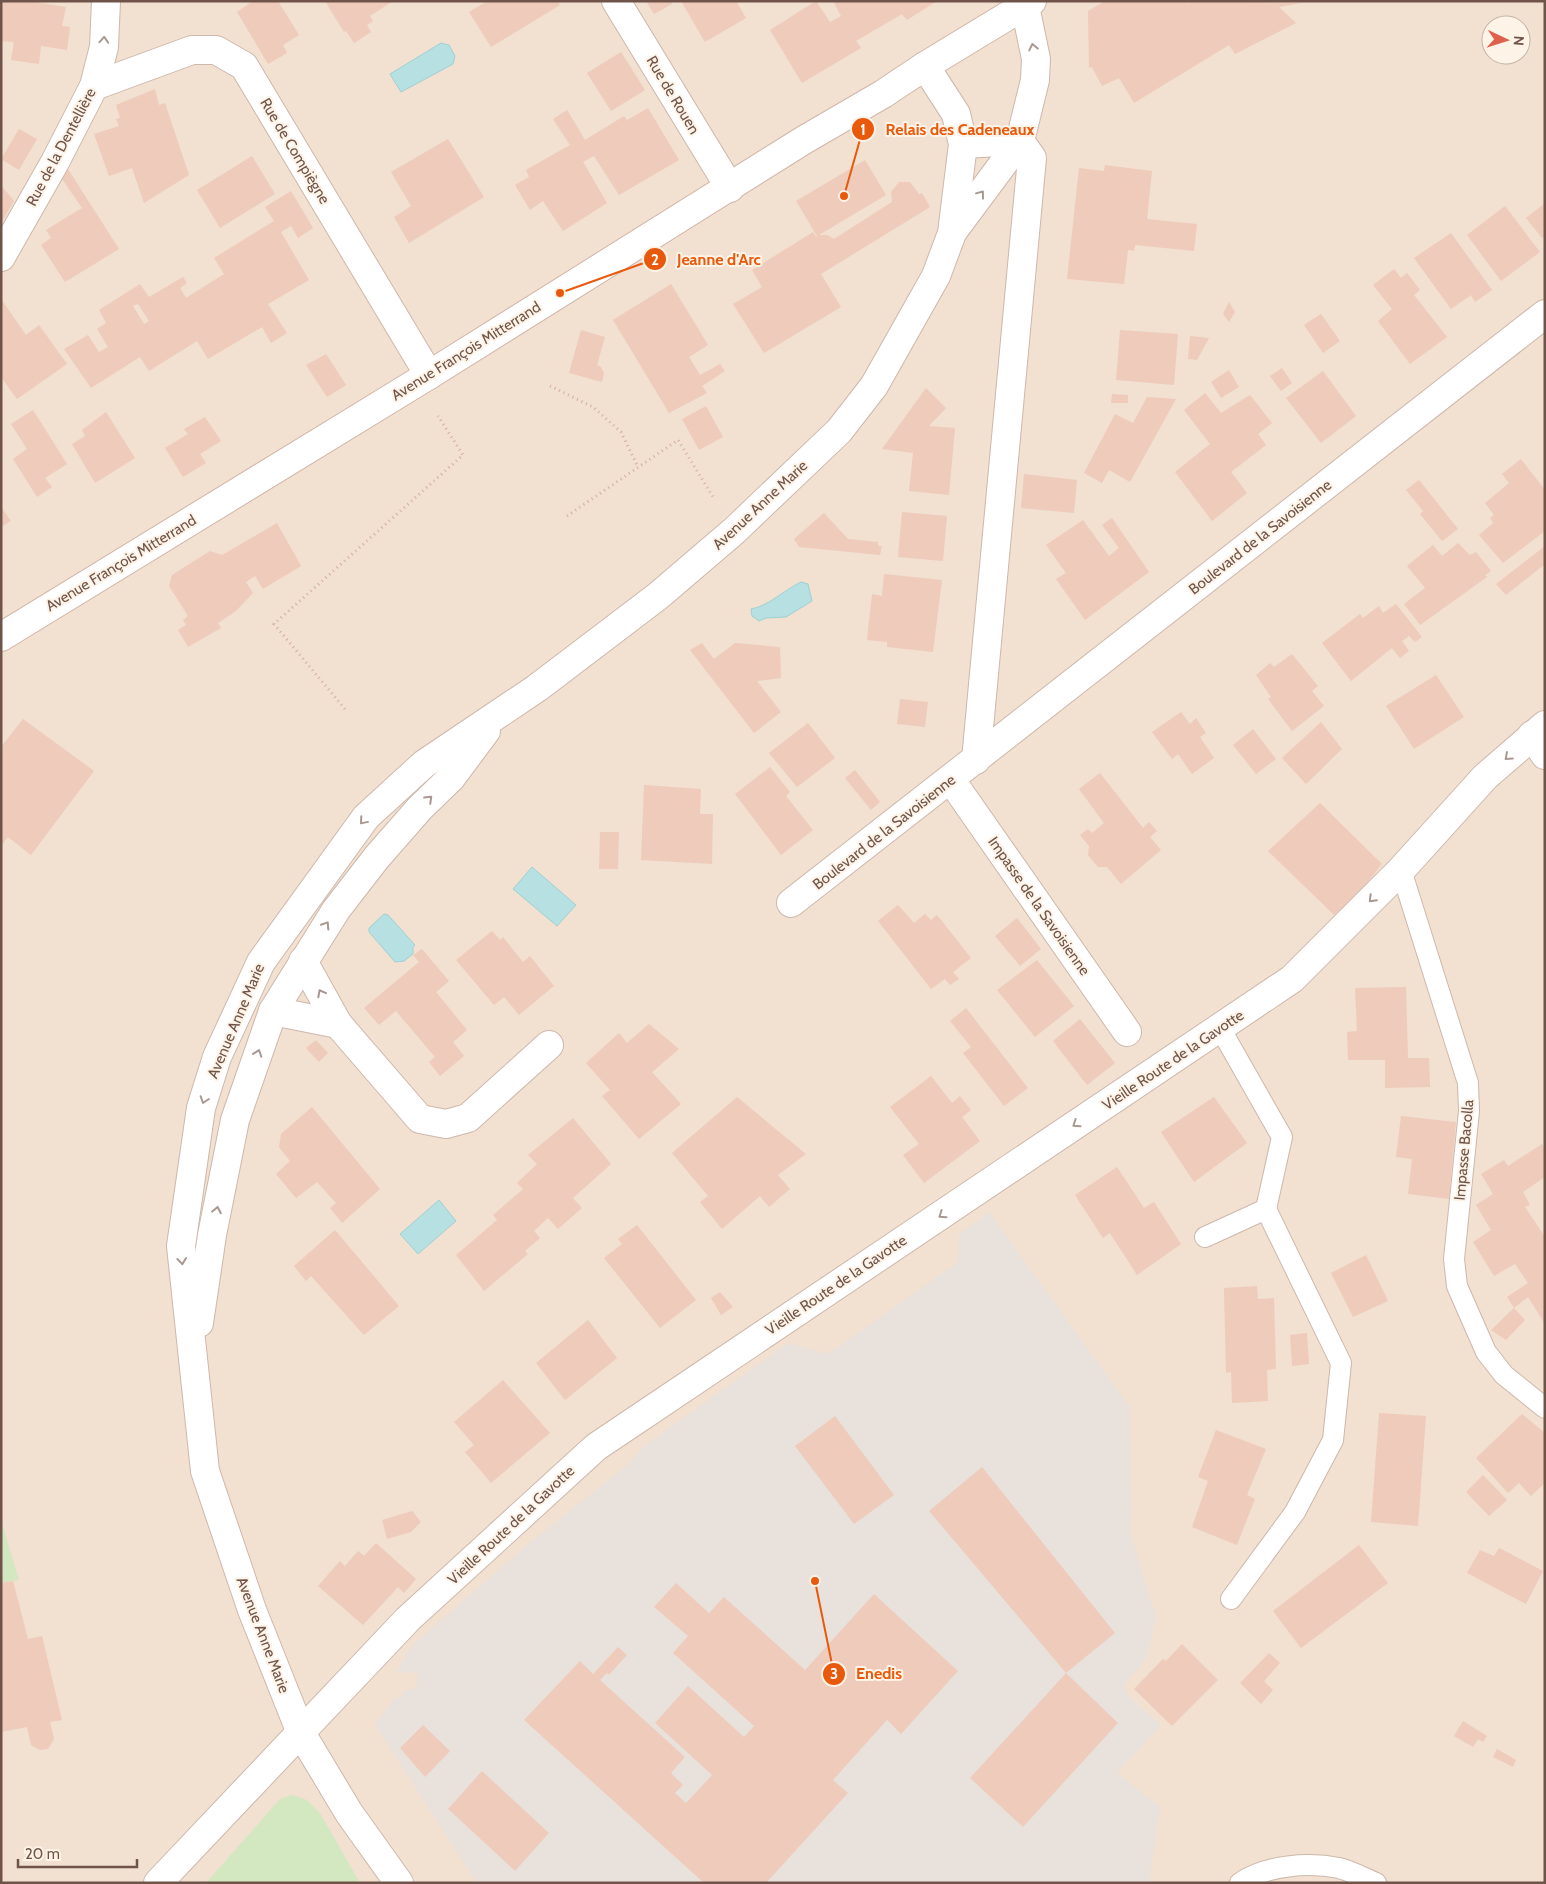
<svg xmlns="http://www.w3.org/2000/svg" width="1546" height="1884" font-family="Cabin,sans-serif">
<style>
.residential{fill:#f2e0d0;fill-rule:evenodd}
.industrial{fill:#e9e2dc}
.green{fill:#d3e7c1}
.water{fill:#b7e0e2;stroke:#9ed0d4}
.building{fill:#eecbba;fill-rule:evenodd}
.lines{fill:none;stroke-linecap:round;stroke-linejoin:round}
.service-casing{stroke:#cdb8ac;stroke-width:22}
.minor-casing{stroke:#cdb8ac;stroke-width:30}
.tertiary-casing{stroke:#cdb8ac;stroke-width:30}
.secondary-casing{stroke:#d0b7a9;stroke-width:30}
.path{stroke:#d3ae9e;stroke-width:3;stroke-dasharray:1 4;stroke-linecap:butt}
.service{stroke:#fff;stroke-width:20}
.minor{stroke:#fff;stroke-width:28}
.tertiary{stroke:#fff;stroke-width:28}
.secondary{stroke:#fff;stroke-width:28}
.oneway{stroke:#a99892}
.labels{text-anchor:middle;dominant-baseline:central;stroke-width:4;stroke-linejoin:round;paint-order:stroke}
.street-label{font-size:15px;fill:#70544a;stroke:#fef3e7}
.leader{fill:none;stroke:#e8590c;stroke-width:2}
.callout-dot{fill:#e8590c;stroke:#fef3e7;stroke-width:2}
.mark-label{font-size:15px;text-anchor:middle;font-weight:bold;fill:#fff}
.callout-label{font-size:16px;text-anchor:middle;font-weight:bold;fill:#e8590c;stroke:#fef3e7;stroke-width:4;stroke-linejoin:round;paint-order:stroke}
</style>
<rect width="100%" height="100%" fill="#fbefe1"/>
<path class="residential" d="M1,1H1545V1883H1ZM1491,25H1521V55H1491Z"/>
<path class="industrial" d="M989,1212L1129,1406L1131,1507L1130,1531L1156,1617L1147,1658L1124,1685L1127,1695L1161,1725L1117,1773L1160,1807L1149,1883H477L375,1725L395,1698L402,1697L403,1691L416,1688L418,1673L397,1672L409,1648L527,1545L626,1466L644,1446L788,1343L828,1354L958,1262L959,1234Z"/>
<g class="green">
<path d="M1,1520L19,1580L1,1583Z"/>
<path d="M293,1795L307,1800L320,1813L360,1883H206L280,1799Z"/>
</g>
<g class="water">
<path d="M441,43L449,45L455,56L453,64L401,92L390,74Z"/>
<path d="M801,582L808,584L812,601L786,617L766,618L759,621L752,616L751,609C769,606 784,590 801,582Z"/>
<path d="M532,867L576,905L557,926L513,889Z"/>
<path d="M384,914L388,915L415,945L413,947V954L404,961L395,962L369,932V928Z"/>
<path d="M439,1200L456,1221L418,1254L400,1234Z"/>
</g>
<g class="building">
<path d="M2,1H29L66,7L62,26L70,27L67,50L41,46L39,64L11,60L14,42L1,41Z"/>
<path d="M253,1H278L299,35L283,45L287,53L268,64L237,12Z"/>
<path d="M325,1H393L370,16L373,21L367,25L371,32L354,43L346,31L344,32Z"/>
<path d="M487,1H558L560,5L491,47L469,12Z"/>
<path d="M646,1H671L672,4L654,14Z"/>
<path d="M681,1H736L746,18L705,42Z"/>
<path d="M816,1L830,22L841,16L833,1H937L907,20L902,14L856,41L861,48L802,83L770,30Z"/>
<path d="M1105,1H1184L1189,3L1191,1L1301,3L1279,7L1296,23L1235,54L1229,45L1134,103L1119,78L1102,86L1092,67L1089,68L1088,11Z"/>
<path d="M621,52L645,90L611,111L587,73Z"/>
<path d="M155,89L159,105L165,103L189,175L144,203L132,168L109,176L94,134L119,126L116,119L120,118L116,105Z"/>
<path d="M648,108L679,160L619,195L594,156L583,162L607,203L563,231L543,201L530,210L515,185L529,177L526,170L570,145L553,119L567,110L585,140L624,116L627,120Z"/>
<path d="M19,129L37,139L19,170L1,159Z"/>
<path d="M448,139L484,197L409,243L394,217L411,206L391,172Z"/>
<path d="M252,156L275,194L220,228L197,190Z"/>
<path d="M865,160L886,195L819,235H827L834,239L892,202L891,192L899,182H910L919,194L922,193L930,207L821,274L841,307L764,353L733,304L762,287L752,270L813,232L816,237L817,236L796,201Z"/>
<path d="M1105,165L1152,171L1147,219L1197,224L1194,251L1135,245L1134,251L1128,250L1124,284L1067,279L1079,168L1104,171Z"/>
<path d="M66,166L119,249L65,282L41,245L51,238L46,230L82,208L60,176Z"/>
<path d="M1,185L14,201L3,220L1,218Z"/>
<path d="M291,191L313,228L298,238L291,226L281,232L309,280L268,304L287,333L271,343L262,327L208,359L197,341L149,371L140,357L91,388L64,349L88,335L99,352L108,347L97,329L106,323L99,310L140,284L149,297L183,277L187,283L180,288L186,298L224,274L214,258L274,221L265,207ZM138,304L149,321L144,324L133,306Z"/>
<path d="M1545,203V236L1542,238L1526,218Z"/>
<path d="M1505,206L1540,252L1501,281L1467,235Z"/>
<path d="M1451,233L1492,290L1475,302L1471,295L1451,309L1414,258Z"/>
<path d="M1394,269L1401,278L1407,273L1420,290L1414,295L1447,337L1410,364L1378,321L1392,309L1373,285Z"/>
<path d="M671,284L708,345L689,357L700,375L720,364L725,371L702,386L707,393L669,413L613,320Z"/>
<path d="M1,299L26,335L39,325L67,364L17,399L1,377Z"/>
<path d="M1229,302L1235,312L1229,322L1223,314Z"/>
<path d="M1321,314L1340,341L1323,353L1304,325Z"/>
<path d="M581,330L605,337L597,365L601,367L604,373L602,382L569,373Z"/>
<path d="M1120,330L1178,334L1174,385L1116,380Z"/>
<path d="M1190,336L1209,338L1197,360L1188,359Z"/>
<path d="M326,354L346,385L327,397L306,365Z"/>
<path d="M1282,368L1292,383L1281,391L1270,376Z"/>
<path d="M1229,370L1239,387L1221,398L1211,382Z"/>
<path d="M1323,371L1356,416L1321,443L1286,398Z"/>
<path d="M926,388L946,408L929,426L955,428L949,495L909,491L913,453L882,449Z"/>
<path d="M1205,393L1221,413L1250,395L1272,423L1258,434L1266,445L1231,472L1247,493L1212,521L1175,472L1210,444L1184,410Z"/>
<path d="M1112,394L1128,395V403H1111Z"/>
<path d="M1147,397L1176,399L1130,482L1109,470L1102,483L1084,473L1115,414L1133,423Z"/>
<path d="M706,406L723,437L699,450L682,419Z"/>
<path d="M33,410L67,464L45,478L52,487L37,497L13,459L27,449L11,424Z"/>
<path d="M106,412L135,458L95,483L72,444L85,436L82,430Z"/>
<path d="M205,417L221,441L200,454L206,463L183,477L165,448L188,434L184,429Z"/>
<path d="M1521,459L1545,490V531L1503,563L1479,535L1493,523L1490,518L1494,515L1485,503L1509,483L1502,474Z"/>
<path d="M1024,474L1077,480L1074,513L1021,508Z"/>
<path d="M1419,480L1458,529L1442,541L1420,514L1423,511L1406,490Z"/>
<path d="M1,507L11,521L1,527Z"/>
<path d="M902,512L947,516L943,561L898,557Z"/>
<path d="M824,513L848,539L878,542V546H882L880,555L799,547L794,539Z"/>
<path d="M1112,518L1149,572L1085,620L1056,579L1066,573L1046,545L1083,520L1109,556L1119,548L1102,525Z"/>
<path d="M277,523L301,566L263,589L255,576L246,582L253,593L236,611L218,623L221,628L188,647L178,630L186,625L183,620L188,616L169,586L172,575L210,551L222,555Z"/>
<path d="M1458,543L1470,555L1476,552L1491,571L1485,575L1487,577L1420,625L1404,604L1425,588L1407,566L1433,545L1442,556Z"/>
<path d="M1545,546V564L1506,595L1496,584Z"/>
<path d="M884,574L942,580L933,652L887,647V642L867,640L872,594L882,596Z"/>
<path d="M1396,604L1422,637L1415,642L1409,636L1402,641L1409,651L1400,658L1392,648L1351,681L1322,643L1360,614L1363,618L1379,606L1383,613Z"/>
<path d="M702,643L714,659L735,643L780,647L781,678L757,681L781,712L754,733L690,650Z"/>
<path d="M1292,654L1318,686L1312,691L1324,706L1292,731L1268,699L1271,697L1256,675L1270,663L1274,667Z"/>
<path d="M1436,675L1464,717L1414,749L1386,706Z"/>
<path d="M900,699L928,702L925,727L897,724Z"/>
<path d="M1181,712L1190,724L1196,718L1206,733L1200,737L1214,758L1192,774L1178,754L1172,759L1152,732Z"/>
<path d="M23,719L94,771L31,855L8,837L1,846V747Z"/>
<path d="M1321,722L1342,749L1306,784L1282,758Z"/>
<path d="M808,723L835,758L797,787L769,753Z"/>
<path d="M1253,729L1276,759L1256,774L1233,745Z"/>
<path d="M770,767L790,792L786,796L813,830L781,855L735,794Z"/>
<path d="M855,770L880,802L871,810L845,778Z"/>
<path d="M1100,773L1143,828L1149,822L1157,831L1150,837L1161,850L1121,884L1107,867H1098L1088,855L1089,846L1080,835L1088,829L1092,833L1104,823L1079,789Z"/>
<path d="M644,785L701,789L700,814H713L712,864L641,860Z"/>
<path d="M1320,803L1382,864L1357,896L1334,915L1268,851Z"/>
<path d="M600,832H619L618,869H599Z"/>
<path d="M898,905L914,923L925,914L931,920L937,915L971,958L953,972L959,979L950,985L945,979L931,989L878,921Z"/>
<path d="M1017,918L1041,949L1020,966L995,936Z"/>
<path d="M492,931L500,940L503,937L523,962L530,956L554,986L519,1015L504,997L494,1005L456,960Z"/>
<path d="M422,949L449,981L436,992L467,1030L453,1042L464,1056L440,1076L429,1062L435,1057L396,1011L379,1025L364,1008L419,962L413,955Z"/>
<path d="M1037,960L1074,1006L1035,1037L997,990Z"/>
<path d="M1406,987L1408,1058H1429L1430,1087L1385,1088V1060H1348L1347,1032L1357,1031L1355,988Z"/>
<path d="M966,1008L1028,1088L1004,1106L963,1053L971,1047L950,1021Z"/>
<path d="M1080,1019L1115,1063L1087,1085L1053,1041Z"/>
<path d="M649,1024L679,1049L652,1072L681,1104L639,1139L602,1096L610,1090L586,1063L619,1033L627,1043Z"/>
<path d="M316,1040L328,1053L319,1062L306,1048Z"/>
<path d="M931,1076L952,1103L960,1096L971,1110L962,1117L980,1141L924,1183L903,1155L919,1144L890,1107Z"/>
<path d="M737,1097L806,1154L778,1175L790,1189L769,1207L760,1196L722,1229L700,1202L708,1196L672,1153Z"/>
<path d="M1214,1097L1247,1143L1194,1182L1161,1132Z"/>
<path d="M312,1107L380,1189L342,1223L330,1208L336,1203L317,1182L296,1198L276,1174L290,1161L279,1147L281,1134Z"/>
<path d="M1401,1116L1456,1122L1449,1199L1408,1194L1412,1159L1396,1157Z"/>
<path d="M573,1118L611,1164L573,1198L582,1208L558,1229L548,1218L534,1231L540,1238L525,1251L528,1254L484,1291L456,1255L497,1220L493,1215L523,1189L517,1183L537,1164L528,1155Z"/>
<path d="M1542,1144L1545,1149V1177L1523,1192L1530,1205L1525,1207L1545,1237V1324L1528,1297L1514,1308L1507,1297L1528,1283L1515,1264L1494,1276L1473,1242L1491,1230L1476,1205L1493,1194L1481,1174L1504,1160L1508,1166Z"/>
<path d="M1117,1167L1144,1208L1154,1202L1181,1244L1137,1275L1110,1233L1103,1238L1075,1195Z"/>
<path d="M637,1225L696,1300L660,1328L604,1258L622,1244L618,1239Z"/>
<path d="M335,1230L399,1306L364,1335L311,1276L306,1281L294,1266Z"/>
<path d="M1366,1255L1388,1301L1353,1317L1331,1273Z"/>
<path d="M1257,1286L1258,1299L1274,1298L1276,1369L1267,1370L1268,1401L1232,1403L1231,1372L1226,1373L1224,1288Z"/>
<path d="M720,1292L733,1307L721,1315L711,1298Z"/>
<path d="M1514,1308L1525,1320L1506,1340L1491,1330Z"/>
<path d="M588,1320L617,1358L565,1400L536,1363Z"/>
<path d="M1307,1333L1309,1364L1292,1366L1290,1335Z"/>
<path d="M503,1380L550,1433L491,1483L465,1452L474,1445L454,1422Z"/>
<path d="M1379,1413L1426,1416L1418,1526L1371,1522Z"/>
<path d="M1522,1414L1545,1433V1483L1531,1496L1519,1483L1508,1493L1476,1458Z"/>
<path d="M835,1416L894,1495L854,1524L795,1446Z"/>
<path d="M1216,1430L1266,1449L1247,1495L1255,1499L1237,1545L1192,1527L1208,1481L1198,1477Z"/>
<path d="M982,1467L1115,1633L1066,1673L929,1511Z"/>
<path d="M1483,1475L1507,1500L1489,1516L1466,1492Z"/>
<path d="M412,1511L421,1522L411,1532L387,1539L382,1520Z"/>
<path d="M376,1543L416,1579L404,1593L398,1587L363,1625L318,1586L340,1561L345,1566L358,1551L364,1556Z"/>
<path d="M1359,1545L1388,1583L1301,1648L1273,1611Z"/>
<path d="M1499,1548L1543,1571L1526,1604L1467,1573L1480,1550L1494,1556Z"/>
<path d="M13,1581L28,1639L42,1636L62,1720L50,1722L54,1739L48,1749L40,1750L31,1745L27,1727L1,1732V1583Z"/>
<path d="M676,1583L709,1613L724,1597L805,1670L874,1594L958,1671L901,1734L887,1720L833,1780L848,1793L766,1883H704L524,1720L580,1661L593,1674L618,1647L627,1655L609,1675L607,1673L600,1680L685,1757L671,1773L683,1785L675,1793L686,1803L712,1775L655,1723L688,1686L744,1737L754,1726L673,1653L688,1636L654,1607Z"/>
<path d="M1182,1644L1218,1680L1172,1726L1134,1689L1163,1659L1166,1661Z"/>
<path d="M1269,1653L1280,1663L1264,1681L1273,1690L1261,1704L1240,1683Z"/>
<path d="M1066,1673L1118,1723L1023,1827L970,1778Z"/>
<path d="M1463,1721L1487,1736L1483,1742L1478,1739L1473,1747L1454,1736Z"/>
<path d="M423,1725L450,1751L425,1777L400,1748Z"/>
<path d="M1497,1749L1516,1760L1513,1767L1493,1757Z"/>
<path d="M482,1771L549,1833L515,1871L448,1809Z"/>
</g>
<g class="lines">
<defs>
<g id="service">
<path d="M1401,870L1468,1083L1469,1111L1454,1259L1457,1286L1486,1352L1504,1375L1545,1408"/>
<path d="M1205,1237L1266,1209L1282,1137L1220,1028"/>
<path d="M1231,1599L1295,1512L1333,1440L1341,1363L1266,1209"/>
<path d="M1240,1883C1266,1865 1309,1862 1339,1868C1351,1871 1364,1878 1376,1883"/>
</g>
<g id="minor">
<path d="M616,1L730,188"/>
<path d="M94,86L192,50H216L244,66L429,375"/>
<path d="M963,144L1020,141L1032,158L976,760"/>
<path d="M1,257L55,162L94,86L104,47L106,1"/>
<path d="M1532,735L1545,755"/>
<path d="M951,780L1127,1032"/>
<path d="M791,903L1545,314"/>
<path d="M303,961L338,1024L420,1119L446,1124L468,1118L549,1045"/>
<path d="M273,1011L338,1024"/>
<path d="M158,1883L408,1619L596,1447L1292,979L1401,870L1485,777L1545,725"/>
</g>
<g id="tertiary">
<path d="M954,230L1020,141L1035,80L1036,59L1025,6"/>
<path d="M199,1323L212,1235L235,1120L273,1011L336,910L377,857L420,808L451,778L486,731"/>
<path d="M399,1883L349,1813L301,1733L252,1610L205,1471L181,1246L201,1108L217,1057L261,962L366,817L424,764L537,688L658,596L734,531L839,431L874,386L936,276L952,233L963,144L956,114L925,66"/>
</g>
<path id="secondary" d="M1,637L429,375L804,140L883,94L925,66L1032,1"/>
</defs>
<use href="#service" class="service-casing"/>
<use href="#minor" class="minor-casing"/>
<use href="#tertiary" class="tertiary-casing"/>
<use href="#secondary" class="secondary-casing"/>
<g class="path">
<path d="M550,386L593,407L621,432L638,467"/>
<path d="M567,516L678,440L715,500"/>
<path d="M345,709L274,624L463,455L438,416"/>
</g>
<use href="#service" class="service"/>
<use href="#minor" class="minor"/>
<use href="#tertiary" class="tertiary"/>
<use href="#secondary" class="secondary"/>
</g>
<defs><path id="oneway-chevron" d="M-2-3.5L2.5 0L-2 3.5" fill="none" stroke-width="1.6" stroke-linecap="round" stroke-linejoin="round" transform="scale(1.25)"/></defs>
<g class="oneway">
<use href="#oneway-chevron" transform="translate(104 40) rotate(-86)"/>
<use href="#oneway-chevron" transform="translate(1033 47) rotate(-102)"/>
<use href="#oneway-chevron" transform="translate(981 194) rotate(-53)"/>
<use href="#oneway-chevron" transform="translate(1508 757) rotate(138)"/>
<use href="#oneway-chevron" transform="translate(429 799) rotate(-44)"/>
<use href="#oneway-chevron" transform="translate(363 821) rotate(130)"/>
<use href="#oneway-chevron" transform="translate(1372 899) rotate(135)"/>
<use href="#oneway-chevron" transform="translate(326 925) rotate(-57)"/>
<use href="#oneway-chevron" transform="translate(321 993) rotate(-118)"/>
<use href="#oneway-chevron" transform="translate(258 1053) rotate(-71)"/>
<use href="#oneway-chevron" transform="translate(204 1100) rotate(108)"/>
<use href="#oneway-chevron" transform="translate(1076 1124) rotate(146)"/>
<use href="#oneway-chevron" transform="translate(217 1210) rotate(-79)"/>
<use href="#oneway-chevron" transform="translate(942 1215) rotate(146)"/>
<use href="#oneway-chevron" transform="translate(182 1261) rotate(84)"/>
</g>
<g class="labels">
<g class="street-label">
<text transform="translate(673 95) rotate(59)">Rue de Rouen</text>
<text transform="translate(61 147) rotate(-62)">Rue de la Dentellière</text>
<text transform="translate(295 151) rotate(59)">Rue de Compiègne</text>
<text transform="translate(466 351) rotate(-32)">Avenue François Mitterrand</text>
<text transform="translate(760 505) rotate(-43)">Avenue Anne Marie</text>
<text transform="translate(1260 537) rotate(-38)">Boulevard de la Savoisienne</text>
<text transform="translate(121 563) rotate(-31)">Avenue François Mitterrand</text>
<text transform="translate(884 832) rotate(-38)">Boulevard de la Savoisienne</text>
<text transform="translate(1039 906) rotate(55)">Impasse de la Savoisienne</text>
<text transform="translate(236 1021) rotate(-67)">Avenue Anne Marie</text>
<text transform="translate(1173 1060) rotate(-34)">Vieille Route de la Gavotte</text>
<text transform="translate(1464 1150) rotate(-85)">Impasse Bacolla</text>
<text transform="translate(836 1285) rotate(-34)">Vieille Route de la Gavotte</text>
<text transform="translate(511 1525) rotate(-43)">Vieille Route de la Gavotte</text>
<text transform="translate(263 1635) rotate(69)">Avenue Anne Marie</text>
</g>
</g>
<path class="leader" d="M844 196L863 129M560 293L655 259M815 1581L834 1674"/>
<g class="callout-dot">
<circle cx="844" cy="196" r="5"/>
<circle cx="560" cy="293" r="5"/>
<circle cx="815" cy="1581" r="5"/>
<circle cx="863" cy="129" r="12"/>
<circle cx="655" cy="259" r="12"/>
<circle cx="834" cy="1674" r="12"/>
</g>
<g class="mark-label">
<text x="863" y="135">1</text>
<text x="655" y="265">2</text>
<text x="834" y="1679">3</text>
</g>
<g class="callout-label">
<text x="960" y="135">Relais des Cadeneaux</text>
<text x="719" y="265">Jeanne d'Arc</text>
<text x="879" y="1679">Enedis</text>
</g>
<rect width="1546" height="1884" fill="none" stroke="#70544a" stroke-width="5"/>
<g transform="translate(1506 40) rotate(94)"><circle r="24" fill="#fef3e7" stroke="#c5b3a8"/>
<path d="M0-4L9 19L0 12L-9 19Z" fill="#df614c"/>
<text y="-8" font-size="14" font-weight="bold" text-anchor="middle" fill="#70544a">N</text>
</g>
<path d="M18 1859v8h119v-8" fill="none" stroke="#70544a" stroke-width="2.5"/>
<text x="25" y="1859" font-size="15" fill="#70544a" stroke="#fef3e7" stroke-width="4" paint-order="stroke">20 m</text>
</svg>
